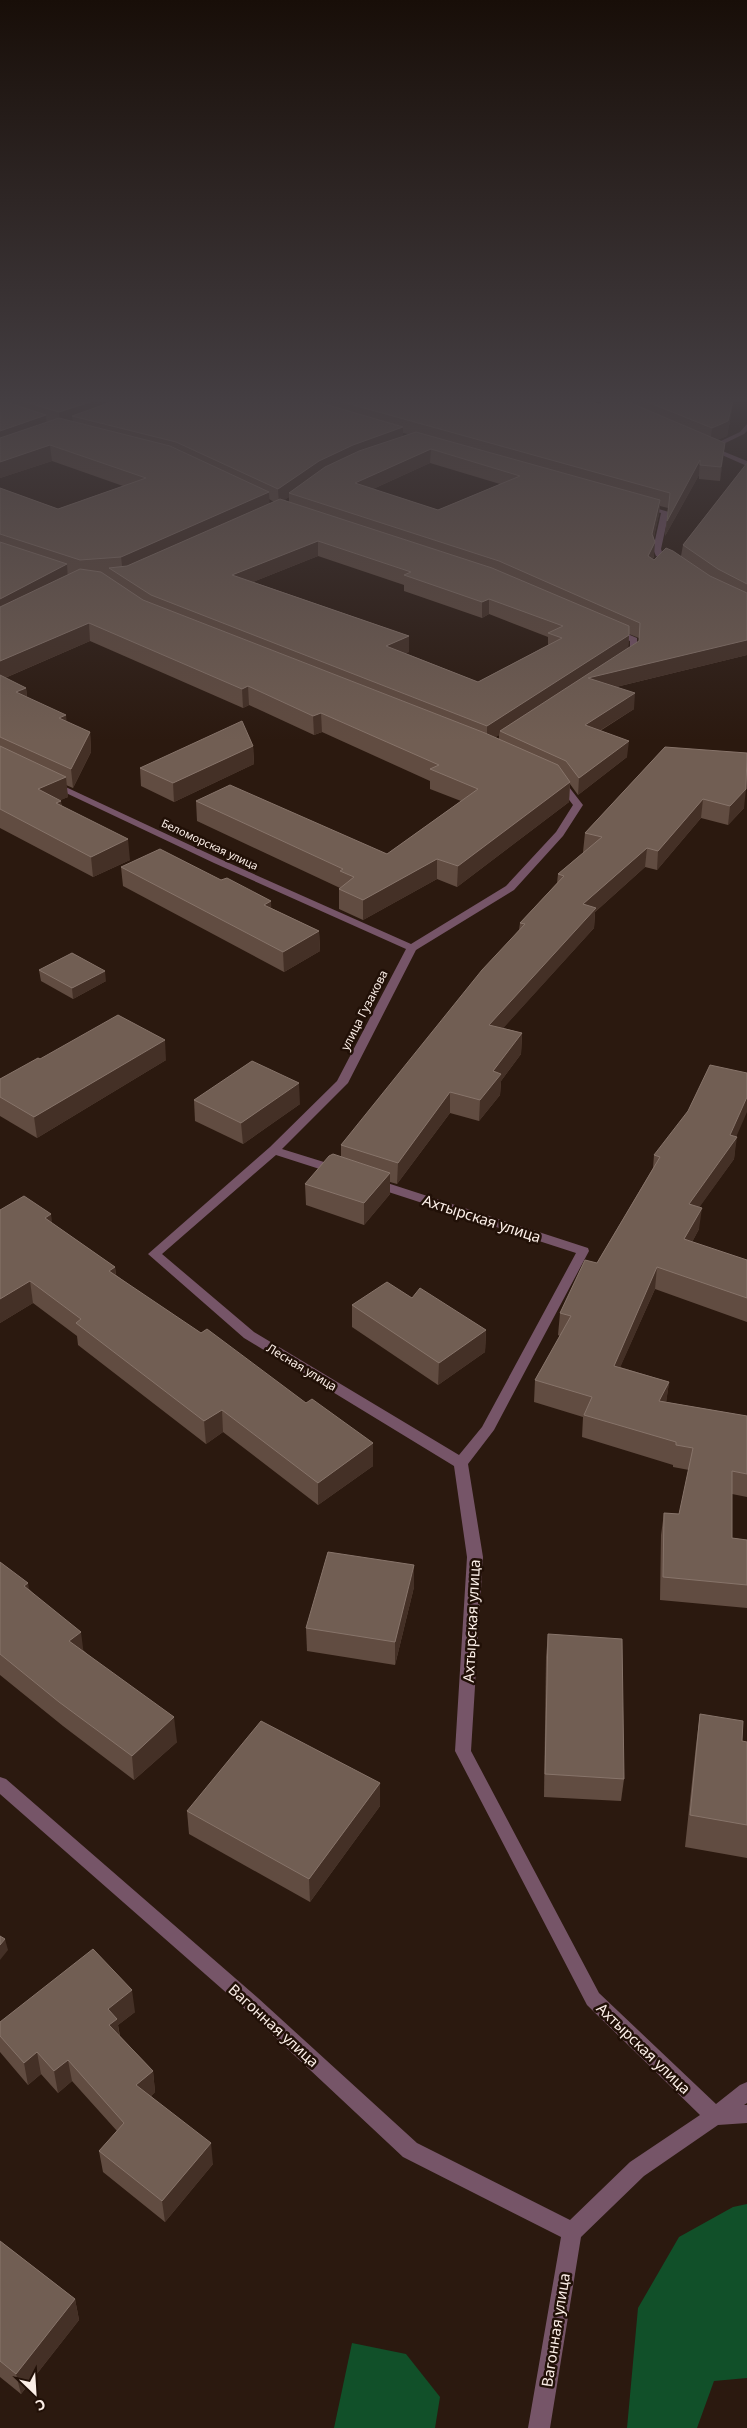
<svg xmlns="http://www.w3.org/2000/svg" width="747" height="2428" font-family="'Noto Sans',sans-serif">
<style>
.forest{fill:#115029}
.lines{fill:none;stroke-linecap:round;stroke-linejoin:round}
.minor{fill:#765568;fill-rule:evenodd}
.wall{fill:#614c41;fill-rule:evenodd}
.shaded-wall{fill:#443026}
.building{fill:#715e53;stroke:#87746a;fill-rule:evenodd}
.labels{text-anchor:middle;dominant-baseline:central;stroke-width:5;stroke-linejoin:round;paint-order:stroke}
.far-street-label{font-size:11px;fill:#fbeee7;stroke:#211007}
.street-label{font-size:12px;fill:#fbeee7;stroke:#211007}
.near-street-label{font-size:15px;fill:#fbeee7;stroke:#211007}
</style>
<rect width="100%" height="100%" fill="#2b190f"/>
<g class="forest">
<path d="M747,2204V2378L714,2381L697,2428H627L638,2308L679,2237L733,2207Z"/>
<path d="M352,2343L406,2354L440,2397L435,2428H334Z"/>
</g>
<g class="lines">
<g class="minor">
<path d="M747,424V431L744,434L715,448L747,461V466L706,448L740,432Z"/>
<path d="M641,504L669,512L661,549L663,555L677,560V564H671L656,556L653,549L661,513L641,508Z"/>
<path d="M612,630H618L637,638V655L630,660H624V656L630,652V641L612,634Z"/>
<path d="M559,777L562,778L583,805L563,836L514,890L416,950L348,1083L282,1149L340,1167L342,1170L340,1173H332L276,1155L162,1254L254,1332L459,1455L482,1427L576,1253L370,1186L368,1183L374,1179L378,1180L588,1248L589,1251L494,1430L468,1464L483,1557L471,1751L599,1993L716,2104L740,2085L747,2082V2103L744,2105H747V2123L718,2125L644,2176L581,2237L550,2428H528L561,2237L403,2157L246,2010L0,1794V1777L6,1779L258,1998L417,2143L570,2220L630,2162L700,2115L587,2005L455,1751L467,1557L454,1466L244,1338L148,1254L270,1147L337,1081L406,949L214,863L47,784L52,781L55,782L220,859L411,944L506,886L556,832L573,805L554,780Z"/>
</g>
</g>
<g class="wall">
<path d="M0,401L8,402L5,401H590L601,405L602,401H733L731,415L727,436L717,440L725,443L720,481L699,479V475L665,536L668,508L660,506L659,514L654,537V556L653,559L654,560L681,556L683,545L747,463V655L616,687L634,709L600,731L627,757L578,795L570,784L569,802L457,887L437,879L363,920L339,909V889L340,888L197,821L196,801L387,854L461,801L430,789V781L322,732L314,735L249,705L243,708L90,641L5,678L26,688L27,697L67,722L90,732L91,752L73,788L66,785L68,797L60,800L62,806L130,860L93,877L0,828V488L58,509L123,486L52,461L0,478ZM403,433L408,434L403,436ZM430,463L500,484L438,510L373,489ZM289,497V502L284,500ZM269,499L274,502L269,504ZM318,556L404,585V591L482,618L489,614L548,637V645L478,682L405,653L409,652V636L253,582ZM629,634L639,638V642L628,648ZM499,735V739L495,737Z"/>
<path d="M253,746L254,764L174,802L141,786L140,768Z"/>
<path d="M665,747L744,808L728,825L701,818L657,870L645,867L595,912L594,928L503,1028L522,1033L521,1054L501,1081L500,1095L479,1121L450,1113L397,1184L390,1182V1194L364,1225L306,1205L305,1184L341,1157V1145L519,930L520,923L557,883L558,874L584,852H583L585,833Z"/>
<path d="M121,867L221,880L271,901V908L319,931L320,951L284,972L123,886Z"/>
<path d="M39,970L106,981L73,999L41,981Z"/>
<path d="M40,1059L166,1060L37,1138L0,1116V1079Z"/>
<path d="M194,1100L300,1104L243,1144L195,1121Z"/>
<path d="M736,1137L734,1159L699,1207V1229L692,1242L747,1260V1322L655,1289L620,1367L669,1382L666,1402L747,1416V1497L732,1494V1538L747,1540V1608L660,1600L661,1535L664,1513L679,1514L689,1470L673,1467V1465L582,1437L583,1417L534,1402L535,1380L560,1336L558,1335L560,1313L597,1263L653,1168L654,1155Z"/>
<path d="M0,1210L52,1223L115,1267L116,1275L373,1466L318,1505L223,1432L206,1444L78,1345L77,1336L33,1303L0,1323Z"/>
<path d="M412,1298L486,1330L485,1352L438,1385L352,1327V1305Z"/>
<path d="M0,1562L29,1589L84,1651L177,1742L134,1780L63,1726L0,1675Z"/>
<path d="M414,1587L395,1665L307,1651L306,1628Z"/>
<path d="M548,1634L624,1779L621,1801L544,1797L546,1657Z"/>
<path d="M700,1714L742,1741L747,1742V1858L685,1847L696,1745Z"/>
<path d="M380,1783V1806L310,1902L189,1834L187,1811Z"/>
<path d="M135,2012L118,2025L120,2036L153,2071L155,2092L151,2096L213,2164L165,2222L103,2172L99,2151L117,2131L72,2081L58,2093L41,2074L28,2085L0,2052V2022Z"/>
<path d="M0,2241L75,2299L79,2320L21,2394L0,2377Z"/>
</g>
<g class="shaded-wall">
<path d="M93,401H134L72,416L73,422L60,426L59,412Z"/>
<path d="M733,401L731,415L727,436L710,443L712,428Z"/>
<path d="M46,415L47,430L0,447V431Z"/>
<path d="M403,427V441L289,493V497L279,504L278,489L319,461L353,445Z"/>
<path d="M725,443L723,458L720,481L721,467Z"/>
<path d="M50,445L52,461L0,478V462Z"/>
<path d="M431,449L430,463L355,497V483Z"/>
<path d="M700,460L699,475L665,536L667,521Z"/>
<path d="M269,492L270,509L123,574L121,557Z"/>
<path d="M660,500L659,514L651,549L652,534Z"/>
<path d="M318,541V556L233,590L232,575Z"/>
<path d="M655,542L654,556L646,570L648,556Z"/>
<path d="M67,564L68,581L0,618V599Z"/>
<path d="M489,599V614L482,618V602Z"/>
<path d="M89,623L90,641L0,680V661Z"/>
<path d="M629,635L628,651L500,731L499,735L487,743V726Z"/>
<path d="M409,636V652L386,662V646Z"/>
<path d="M747,640V655L587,694L588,678Z"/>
<path d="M248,686L249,705L243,708L242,689Z"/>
<path d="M26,688L28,706L16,692Z"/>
<path d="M635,693L634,709L583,741L585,725Z"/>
<path d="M321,713L322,732L314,735L313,716Z"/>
<path d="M66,715L68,734L59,718Z"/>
<path d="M90,732L91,752L73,788L71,769Z"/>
<path d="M629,741L627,757L578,795L579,778Z"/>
<path d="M253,746L254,764L174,802L173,783Z"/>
<path d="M66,777L68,797L40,809L38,789Z"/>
<path d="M570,782L569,802L457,887L458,866Z"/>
<path d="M746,789L744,808L728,825L730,806Z"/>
<path d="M703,799L701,818L657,870L658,851Z"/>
<path d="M61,801L63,820L56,803Z"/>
<path d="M128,839L130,860L93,877L91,857Z"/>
<path d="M647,848L645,867L595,912L594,928L488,1045L489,1025L583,904Z"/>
<path d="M437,859V879L363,920V900Z"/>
<path d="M271,901L272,921L264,905Z"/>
<path d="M319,931L320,951L284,972L283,952Z"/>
<path d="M105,971L106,981L73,999L72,988Z"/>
<path d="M522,1033L521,1054L501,1081L500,1095L479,1121L480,1100L493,1071Z"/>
<path d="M165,1040L166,1060L37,1138L34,1117Z"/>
<path d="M299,1083L300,1104L243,1144L241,1123Z"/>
<path d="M450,1092V1113L397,1184L398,1163Z"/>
<path d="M747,1097V1112L734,1142L737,1137L734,1159L686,1226L689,1204L730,1135Z"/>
<path d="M390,1173V1194L364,1225V1203Z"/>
<path d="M702,1208L699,1229L682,1261L684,1239Z"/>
<path d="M51,1214L54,1236L45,1218Z"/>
<path d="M115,1267L117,1289L109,1271Z"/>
<path d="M657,1267L655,1289L611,1388L614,1366Z"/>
<path d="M30,1281L33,1303L0,1323V1299Z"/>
<path d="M486,1330L485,1352L438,1385L439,1363Z"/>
<path d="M669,1382L666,1404L659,1401Z"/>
<path d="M222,1410L223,1432L206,1444L204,1421Z"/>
<path d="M373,1443V1466L318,1505V1483Z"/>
<path d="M414,1565V1587L395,1665V1642Z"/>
<path d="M28,1583L32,1608L24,1586Z"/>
<path d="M81,1632L84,1656L69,1641Z"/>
<path d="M174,1717L177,1742L134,1780L132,1756Z"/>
<path d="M380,1783V1806L310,1902L309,1879Z"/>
<path d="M5,1939L8,1950L0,1960V1945Z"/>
<path d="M132,1990L135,2012L118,2025L120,2041L109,2025L108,2009Z"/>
<path d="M37,2052L41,2074L28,2085L24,2063Z"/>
<path d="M68,2060L72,2081L58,2093L54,2071Z"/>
<path d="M153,2071L155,2092L139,2106L136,2085Z"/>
<path d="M211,2143L213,2164L165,2222L162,2201Z"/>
<path d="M75,2299L79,2320L21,2394L16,2374Z"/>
</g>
<g class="building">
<path d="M0,401H3L46,415L0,431Z"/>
<path d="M22,401H93L59,412Z"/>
<path d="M114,401H314L403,427L353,445L319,461L278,489L176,442L72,416Z"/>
<path d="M339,401H590L601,405L602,401H626L725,443L721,467L700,465V460L667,521L670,493Z"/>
<path d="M645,401H733L728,421L712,428Z"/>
<path d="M59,418L170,446L269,492L121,557L80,560L0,534V488L58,509L146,478L50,445L0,462V438Z"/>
<path d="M416,432L660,500L652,534L655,542L648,556L654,560L666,548L673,551L710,576L747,593V640L588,678L635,693L585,725L629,741L579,778L566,761L500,731L639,641L640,623L499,561L289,493L325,467L359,451ZM431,449L520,476L438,510L355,483Z"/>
<path d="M747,463V584L718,569L683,545Z"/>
<path d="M280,499L492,568L629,626V635L487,726L151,595L109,568L127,566ZM318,541L411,572L404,575L482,602L489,599L563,626L548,633L562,638L478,682L386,646L409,636L232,575Z"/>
<path d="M0,542L67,564L0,599Z"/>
<path d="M80,569L101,572L143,600L485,733L558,765L570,782L458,866L437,859L363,900L339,889L354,877L340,871L343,869L196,801L230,785L387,854L478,789L430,769L439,765L321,713L313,716L248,686L242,689L89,623L0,661V607Z"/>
<path d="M0,675L26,688L16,692L66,715L59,718L90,732L71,769L0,737Z"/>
<path d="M242,721L253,746L173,783L140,768Z"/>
<path d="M0,746L66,777L38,789L61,801L56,803L128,839L91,857L0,809Z"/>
<path d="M665,747L747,753L746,789L730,806L703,799L658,851L647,848L583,904L596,908L489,1025L522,1033L493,1071L501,1074L480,1100L450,1092L398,1163L341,1145L482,970L525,924L520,923L564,876L558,874L602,837L585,833Z"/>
<path d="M160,849L221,880L227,878L271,901L264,905L319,931L283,952L121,867Z"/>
<path d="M72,953L105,971L72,988L39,970Z"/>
<path d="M118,1015L165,1040L34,1117L0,1097V1079L38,1058L40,1059Z"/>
<path d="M252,1061L299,1083L241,1123L194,1100Z"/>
<path d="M710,1065L747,1073V1097L730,1135L737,1137L689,1204L702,1208L684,1239L747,1260V1298L657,1267L614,1366L669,1382L659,1401L747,1416V1474L732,1471V1538L747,1540V1585L663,1577L664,1513L679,1514L693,1448L676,1445V1442L584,1415L592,1397L535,1380L571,1316L560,1313L585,1260L597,1263L660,1157L654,1155L688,1111Z"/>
<path d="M333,1154L390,1173L364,1203L305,1184L329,1156Z"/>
<path d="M24,1196L51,1214L45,1218L115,1267L109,1271L201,1333L207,1329L306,1403L312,1399L373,1443L318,1483L222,1410L204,1421L76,1323L81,1319L30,1281L0,1299V1210Z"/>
<path d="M387,1282L412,1298L420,1288L486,1330L439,1363L352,1305Z"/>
<path d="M328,1552L414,1565L395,1642L306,1628Z"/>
<path d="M0,1562L28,1583L24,1586L81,1632L69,1641L174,1717L132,1756L59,1702L0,1654Z"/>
<path d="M548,1634L622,1639L624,1779L545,1774Z"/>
<path d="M700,1714L743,1721L742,1741L747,1742V1825L690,1815Z"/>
<path d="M261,1721L380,1783L309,1879L187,1811Z"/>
<path d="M0,1936L5,1939L0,1945Z"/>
<path d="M93,1949L132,1990L108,2009L117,2019L109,2025L153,2071L136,2085L211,2143L162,2201L99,2151L124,2123L68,2060L54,2071L37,2052L24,2063L0,2036V2022Z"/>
<path d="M0,2241L75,2299L16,2374L0,2361Z"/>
</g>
<linearGradient id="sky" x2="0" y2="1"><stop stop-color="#180e08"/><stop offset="0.54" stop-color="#443e42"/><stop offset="1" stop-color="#443e42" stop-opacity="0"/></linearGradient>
<rect width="747" height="741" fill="url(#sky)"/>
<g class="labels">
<g class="far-street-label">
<text transform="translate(210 844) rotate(25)">Беломорская улица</text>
</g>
<g class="street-label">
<text transform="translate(364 1010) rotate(-63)">улица Гузакова</text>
<text transform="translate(302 1367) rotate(31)">Лесная улица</text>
</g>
<g class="near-street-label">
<text transform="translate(482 1218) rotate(18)">Ахтырская улица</text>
<text transform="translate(471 1621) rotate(-87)">Ахтырская улица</text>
<text transform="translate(274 2025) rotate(42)">Вагонная улица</text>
<text transform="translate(644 2048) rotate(44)">Ахтырская улица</text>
<text transform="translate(555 2330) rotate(-81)">Вагонная улица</text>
</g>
</g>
<g transform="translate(35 2393) rotate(155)" stroke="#211007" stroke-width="4" paint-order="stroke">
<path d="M0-4L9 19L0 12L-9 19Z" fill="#fbeee7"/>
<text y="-8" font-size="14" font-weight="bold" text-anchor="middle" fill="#fbeee7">С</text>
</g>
</svg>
